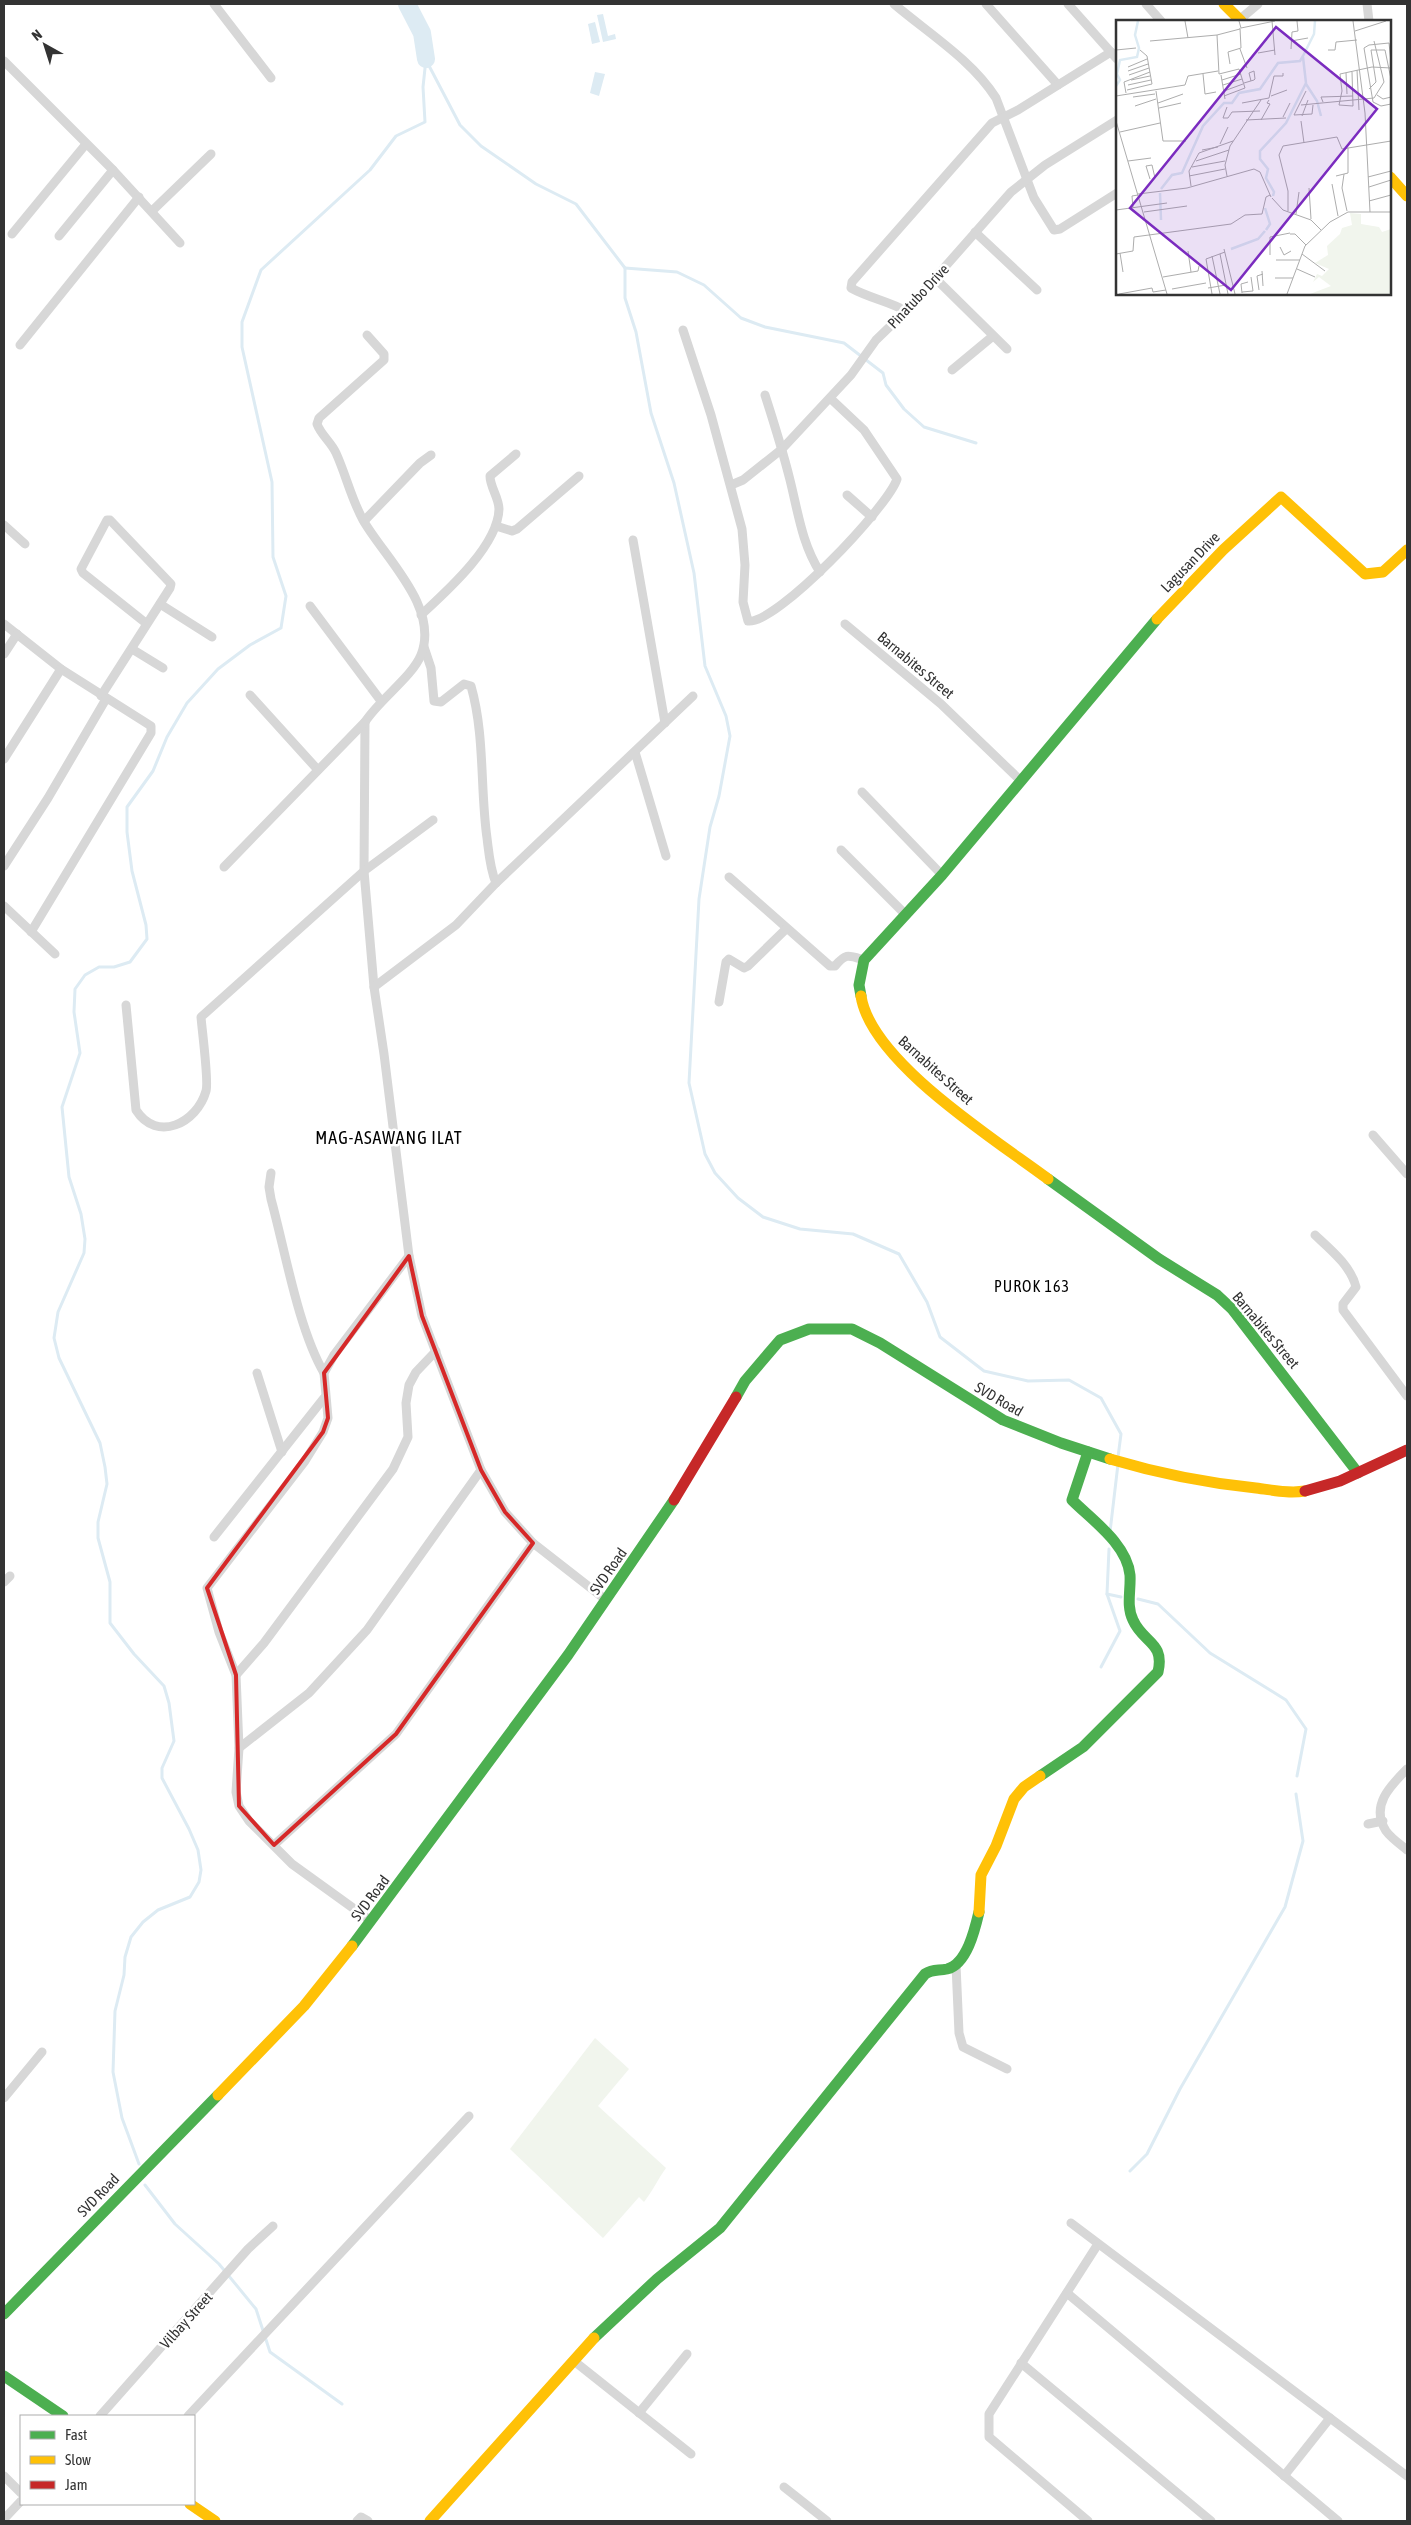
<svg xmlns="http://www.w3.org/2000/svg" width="1411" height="2525" font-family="'Asap Condensed',sans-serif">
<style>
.green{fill:#f1f5ed}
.water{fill:#ddebf3}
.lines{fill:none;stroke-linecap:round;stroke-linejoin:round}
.stream{stroke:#ddebf3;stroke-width:3}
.river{stroke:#ddebf3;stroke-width:18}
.street{stroke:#d7d7d7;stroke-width:9}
.fast{stroke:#4caf50;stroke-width:11}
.slow{stroke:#ffc107;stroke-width:11}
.jam{stroke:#c62828;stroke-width:11}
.marked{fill:none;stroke:#d62828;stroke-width:4;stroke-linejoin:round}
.labels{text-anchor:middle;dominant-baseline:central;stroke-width:5;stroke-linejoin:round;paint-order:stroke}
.street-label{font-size:15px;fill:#333;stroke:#fff}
.neighbourhood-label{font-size:16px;letter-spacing:1px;fill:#000;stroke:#fff}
.quarter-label{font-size:18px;letter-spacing:1px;fill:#000;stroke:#fff}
.inset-river{fill:none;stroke:#ddebf3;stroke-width:2.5}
.inset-road{fill:none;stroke:#adadad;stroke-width:1}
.view{fill:#7b2cbf;fill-opacity:0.15;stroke:#7b2cbf;stroke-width:2.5}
.inset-edge{fill:none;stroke:#333;stroke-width:2.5}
</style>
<rect width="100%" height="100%" fill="#fff"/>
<path class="green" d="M595,2038L629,2069L598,2106L666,2168C658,2179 652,2192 644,2202L639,2197L603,2238L510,2149Z"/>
<g class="water">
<path d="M603,14L608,36L615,34L616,39L603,42L597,15Z"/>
<path d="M595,22L600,42L592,44L588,24Z"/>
<path d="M595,72L605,74L599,96L590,93Z"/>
</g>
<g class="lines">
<g class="stream">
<path d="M426,60L460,125L481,146L536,184L576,204L625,268V298L636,332L651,413L674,483L694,573L705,666L726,716L730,736L719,796L710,827L699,899L689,1083L705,1154L715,1173L738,1198L763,1217L800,1229L853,1234L899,1254L927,1302L940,1337L984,1371L1028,1381L1069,1380L1101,1398L1121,1434L1118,1457"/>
<path d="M625,268L677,272L704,285L741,318L765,327L844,343L883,373L886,385L904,409L924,427L976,443"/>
<path d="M1110,1532L1118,1464"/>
<path d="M1107,1594L1121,1597"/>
<path d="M1138,1599L1158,1604L1210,1653L1286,1700L1306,1729L1297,1776"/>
<path d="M1101,1667L1120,1631L1107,1594L1109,1549"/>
<path d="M139,2164L122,2118L113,2072L115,2011L124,1975L125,1957L131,1937L143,1922L158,1910L190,1897L199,1882L201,1870L198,1850L189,1829L162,1778V1768L174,1741L169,1703L164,1686L134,1654L110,1623V1582L98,1538V1522L107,1484L105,1467L100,1443L59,1358L54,1338L58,1312L84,1253L85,1239L81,1214L69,1177L62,1107L80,1053L74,1012L75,989L85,975L99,967H114L130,962L147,939L146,925L132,871L127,832V807L153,771L167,737L187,703L218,669L250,645L281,628L286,596L273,557L272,482L242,347V322L261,270L370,170L396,136L425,122L423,87L426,59"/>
<path d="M1130,2171L1147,2154L1180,2089L1285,1907L1303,1841L1296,1794"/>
<path d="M145,2185L175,2224L219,2264L256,2309L270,2352L342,2404"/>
</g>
<path class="river" d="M407,4L422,33L426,59"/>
<g class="street">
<path d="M214,4L271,78"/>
<path d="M894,4C928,33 972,60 996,98L1034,198L1054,230L1060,229L1117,193"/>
<path d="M986,4L1058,85"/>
<path d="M1068,4L1117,59"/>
<path d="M1146,4L1161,21"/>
<path d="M1367,4L1369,21"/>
<path d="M1238,21L1258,4"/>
<path d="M4,61L113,170L180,243"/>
<path d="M152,211L211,154"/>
<path d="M975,232L1037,290"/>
<path d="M12,234L86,144"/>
<path d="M59,236L113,170"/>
<path d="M935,278L1007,349"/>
<path d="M906,311C888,301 869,298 851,288L852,282L992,123L1018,110L1111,52"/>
<path d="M683,330L711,415L742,529L745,565L743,602L748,621C776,625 888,507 897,479L864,430L830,398"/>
<path d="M20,345L139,197"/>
<path d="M952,370L993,336"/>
<path d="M765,395C774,423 783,452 790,480C798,512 802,544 820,572"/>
<path d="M731,485L743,480L782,449L851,375L876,340L906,311L1011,192L1045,165L1117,120"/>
<path d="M847,495L872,517"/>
<path d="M364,521L420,463L431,455"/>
<path d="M4,525L25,544"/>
<path d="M496,526L512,531L517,529L579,476"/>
<path d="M633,540L665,723"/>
<path d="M160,604L212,637"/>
<path d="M310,606L381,701"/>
<path d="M421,615C446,592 498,546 499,509C499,498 490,487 490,476L516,454"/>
<path d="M4,624L61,669L151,726V733L31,932"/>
<path d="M845,624L941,704L1021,781"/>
<path d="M424,647L431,668L434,701L441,702L464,684L471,686C485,735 480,788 487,838C489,854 490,869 496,883"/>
<path d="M132,649L163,668"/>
<path d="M4,654L17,634"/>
<path d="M250,695L318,770"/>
<path d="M101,696L170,588L171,584L110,520H107L81,569L83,573L147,624"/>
<path d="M365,722L364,871L374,987L384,1054L409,1256L422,1316L481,1470L505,1512L533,1543L606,1600"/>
<path d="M635,752L666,856"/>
<path d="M4,759L61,669"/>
<path d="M862,792L942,875"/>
<path d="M841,850L905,914"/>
<path d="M4,866L48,798L106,699"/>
<path d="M224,867L365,722C379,700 412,677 421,655C440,607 384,557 363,520C351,498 346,475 336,453C331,442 321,435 317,424L319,418L384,360V354L367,335"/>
<path d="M729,877L830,966H835C846,953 848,955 864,960"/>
<path d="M4,906L55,954"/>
<path d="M374,987L456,925L496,883L693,696"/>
<path d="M719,1002L726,962L729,959L744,968L748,966L786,929"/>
<path d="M126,1005L136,1110C157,1143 197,1123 206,1091C209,1082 202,1030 201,1017L364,871L433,820"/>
<path d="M1373,1135L1407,1174"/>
<path d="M271,1173L269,1187L271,1199C285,1250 298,1328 324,1373"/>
<path d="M1315,1235C1330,1249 1351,1266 1356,1287L1343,1304V1310L1407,1396"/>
<path d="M257,1373L282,1452"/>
<path d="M214,1537L324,1398"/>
<path d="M4,1582L10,1576"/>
<path d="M236,1675L264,1643L393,1469L408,1437L406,1403L409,1385L416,1372L436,1351"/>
<path d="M239,1748L309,1693L367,1630L481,1470"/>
<path d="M1407,1769C1390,1786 1370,1806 1386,1831C1391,1838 1401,1845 1407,1850"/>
<path d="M1368,1824L1383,1821"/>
<path d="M274,1845L396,1734L533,1543"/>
<path d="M371,1921L292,1864L249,1821L239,1806L236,1792L239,1748L236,1675L219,1632L207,1588L305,1461L323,1432L328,1418L324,1373L334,1355L409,1256"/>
<path d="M956,1965L959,2033L963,2047L1007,2069"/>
<path d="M4,2098L42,2052"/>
<path d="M1071,2223L1407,2476"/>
<path d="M1067,2293L1338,2521"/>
<path d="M574,2361L691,2454"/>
<path d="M1021,2363L1211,2521"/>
<path d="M639,2413L687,2354"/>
<path d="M100,2416L248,2249L273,2226"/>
<path d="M188,2416L469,2116"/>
<path d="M4,2476L21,2493"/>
<path d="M1284,2476L1330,2418"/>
<path d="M784,2487L827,2521"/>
<path d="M4,2519L21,2501"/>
<path d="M357,2521L361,2517L368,2521"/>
<path d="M1088,2521L989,2437V2414L1098,2244"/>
</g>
<g class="fast">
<path d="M861,996L859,985L864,960L942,875L1157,619"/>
<path d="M1048,1179L1159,1259L1217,1295L1232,1309L1358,1473"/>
<path d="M736,1397L745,1381L780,1340L809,1329H852L880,1343L1003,1420L1061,1443L1110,1459"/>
<path d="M1040,1776L1083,1747L1158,1672C1165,1642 1143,1643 1133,1620C1126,1606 1131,1590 1130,1575C1127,1544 1092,1520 1072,1500L1088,1452"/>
<path d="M352,1946L568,1655L674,1500"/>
<path d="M4,2314L218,2095"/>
<path d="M594,2338L657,2279L720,2228L925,1974C933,1969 938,1971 947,1969C967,1964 975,1929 979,1912"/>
<path d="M4,2376L63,2416"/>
</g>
<g class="slow">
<path d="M1224,4L1241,21"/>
<path d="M1390,177L1407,196"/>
<path d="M1157,619L1223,550L1281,497L1365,574L1383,572L1407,550"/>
<path d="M861,996C871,1062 996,1140 1048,1179"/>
<path d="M1110,1459C1157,1473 1206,1483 1256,1488C1273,1490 1288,1494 1305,1491"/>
<path d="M979,1912L981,1875L996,1846L1014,1799L1024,1787L1040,1776"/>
<path d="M218,2095L304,2006L352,1946"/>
<path d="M190,2504L215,2521"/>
<path d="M430,2521L594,2338"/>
</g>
<g class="jam">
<path d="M1305,1491L1340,1481L1407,1450"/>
<path d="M674,1500L736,1397"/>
</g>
</g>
<path class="marked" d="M409,1256L422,1316L481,1470L505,1512L533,1543L396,1734L274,1845L239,1806L236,1675L207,1588L323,1432L328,1418L324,1373Z"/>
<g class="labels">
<g class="street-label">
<text transform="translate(918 296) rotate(-47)">Pinatubo Drive</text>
<text transform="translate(1190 562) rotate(-46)">Lagusan Drive</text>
<text transform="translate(916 665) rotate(40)">Barnabites Street</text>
<text transform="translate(936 1070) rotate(42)">Barnabites Street</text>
<text transform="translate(1266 1330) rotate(50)">Barnabites Street</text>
<text transform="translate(999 1399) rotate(30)">SVD Road</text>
<text transform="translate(608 1571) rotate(-55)">SVD Road</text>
<text transform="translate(370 1898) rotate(-53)">SVD Road</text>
<text transform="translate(98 2195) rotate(-46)">SVD Road</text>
<text transform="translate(186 2320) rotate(-48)">Vilbay Street</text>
</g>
<g class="neighbourhood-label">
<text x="1032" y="1286">PUROK 163</text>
</g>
<g class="quarter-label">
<text x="389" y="1137">MAG-ASAWANG ILAT</text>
</g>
</g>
<g transform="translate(1116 20)">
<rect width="275" height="275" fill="#fff"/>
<path d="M234,193L245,194V204L263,207L266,212L275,209V274H194L215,266L203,257L197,262L201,254L206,256L213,249L199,243L212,235L211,226L224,214L226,208L236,205Z" fill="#f1f5ed"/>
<path class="inset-river" d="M187,36L198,14L199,1M190,64L201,81L205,96M0,66L4,60L1,54L4,40L21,37L23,28L19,15L22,1M45,169L56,155L66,153L87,106L108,83H116L123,73L144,69L162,43L184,41L187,36M44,173L45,200M157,176L158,172L150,158L152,149L144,139V131L170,103L190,63L187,37M149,188L154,204L150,210M115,229L142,219L149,211"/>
<path class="inset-road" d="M69,1L72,18M123,1L125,8L159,1M156,1L159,35M237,1L249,93L254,192M239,11L270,1M101,15L103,54L123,49L129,68L108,76M34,21L101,15L124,9M175,21L192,18M124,29L131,48M175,29L176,12L182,11L181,1M0,30L20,28M212,30H219L220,22L241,20M142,33L159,30M275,42L273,23L253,25L248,28L257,82L265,86L275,84M114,44L112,32L125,28L124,8M12,47L31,39M241,50L243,90M12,51L32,44M236,52L237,86L223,85L226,71L224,54L256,47L275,48M230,53L231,74M87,54L89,74L100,72M13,55L33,48M105,55L109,79M15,60L34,56M106,60L125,54M128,63L138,60L139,59L138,51L133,53L135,61M12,65L35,60M107,65L126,59M253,69L260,62L255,30H269L275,59M11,70L36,64L31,36L24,30M40,71L47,121H70M108,71L127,64M10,73L8,62L34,52M261,75L267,79L275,77M0,76L69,65L72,56L102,51M155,76L171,70M17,77L39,74M207,82L205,77L237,76M42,83L67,74M126,83L153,78L158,56H167V53M185,85L258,78L268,62L258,21M19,86L40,79M111,87L107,98H112L116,92L144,91M43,88L65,83M178,95L196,94L197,85M178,95L190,71M186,96L192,80M167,97L174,83M130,100L170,98M145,100L154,84L151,83L153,80M0,101L51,274M185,101L188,123M4,112L44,103M104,124L112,107M86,130L102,127M12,141L35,138M80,141L113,130M76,147L109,141M228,154L226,168L231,191M73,156L109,149M111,156L109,145L114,126L145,80M220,156L232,153V128M252,157L275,151M34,159L30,146L36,145L39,158M216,164L222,196M75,166L73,151L83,133L117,121M253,167L275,160M193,168L195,199M22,174L71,168L138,149L144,152L155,177M156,178L167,190L195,200L205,210M253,181L275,175M17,188L16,176L22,175M0,190L51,183M172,191V171L163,135L167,126L221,117L226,129L275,121M28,192L71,186M180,194L183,172M174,214H179L190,225M164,227L168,235L175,231M108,229L119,274M72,231L75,252M4,233L7,252M0,234L17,231L18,217L115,204L129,195L146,194L150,177L154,175M104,234L112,274M186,234L209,251M154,235V217L174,213M96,236L104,274M160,240H184M181,249L199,257M146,251L147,266M47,257L82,251L83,246M159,258H177M92,268L110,265M56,269L90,263M143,270L141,256L147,254M126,272L137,271L135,257M126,273L125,264L132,262M3,274L36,268L37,272L50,270M96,274L90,239L109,232M171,274L189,226L214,202L232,192H275"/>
<path class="view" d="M160,7L261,89L115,270L14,188Z"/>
<rect width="275" height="275" class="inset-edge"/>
</g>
<rect width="1411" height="2525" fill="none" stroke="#333333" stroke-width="10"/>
<rect x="20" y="2415" width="175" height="90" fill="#ffffff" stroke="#adadad"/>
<rect x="30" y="2431" width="25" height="8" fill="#4caf50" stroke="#adadad"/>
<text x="65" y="2440" font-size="15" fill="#333333">Fast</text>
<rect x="30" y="2456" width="25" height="8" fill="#ffc107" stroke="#adadad"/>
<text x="65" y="2465" font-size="15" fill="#333333">Slow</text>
<rect x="30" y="2481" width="25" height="8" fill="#c62828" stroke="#adadad"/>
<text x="65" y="2490" font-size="15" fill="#333333">Jam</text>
<g transform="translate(45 45) rotate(321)" stroke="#ffffff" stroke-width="4" paint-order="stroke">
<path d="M0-4L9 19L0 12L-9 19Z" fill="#333333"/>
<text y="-8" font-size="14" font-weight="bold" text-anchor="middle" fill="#333333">N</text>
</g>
</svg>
